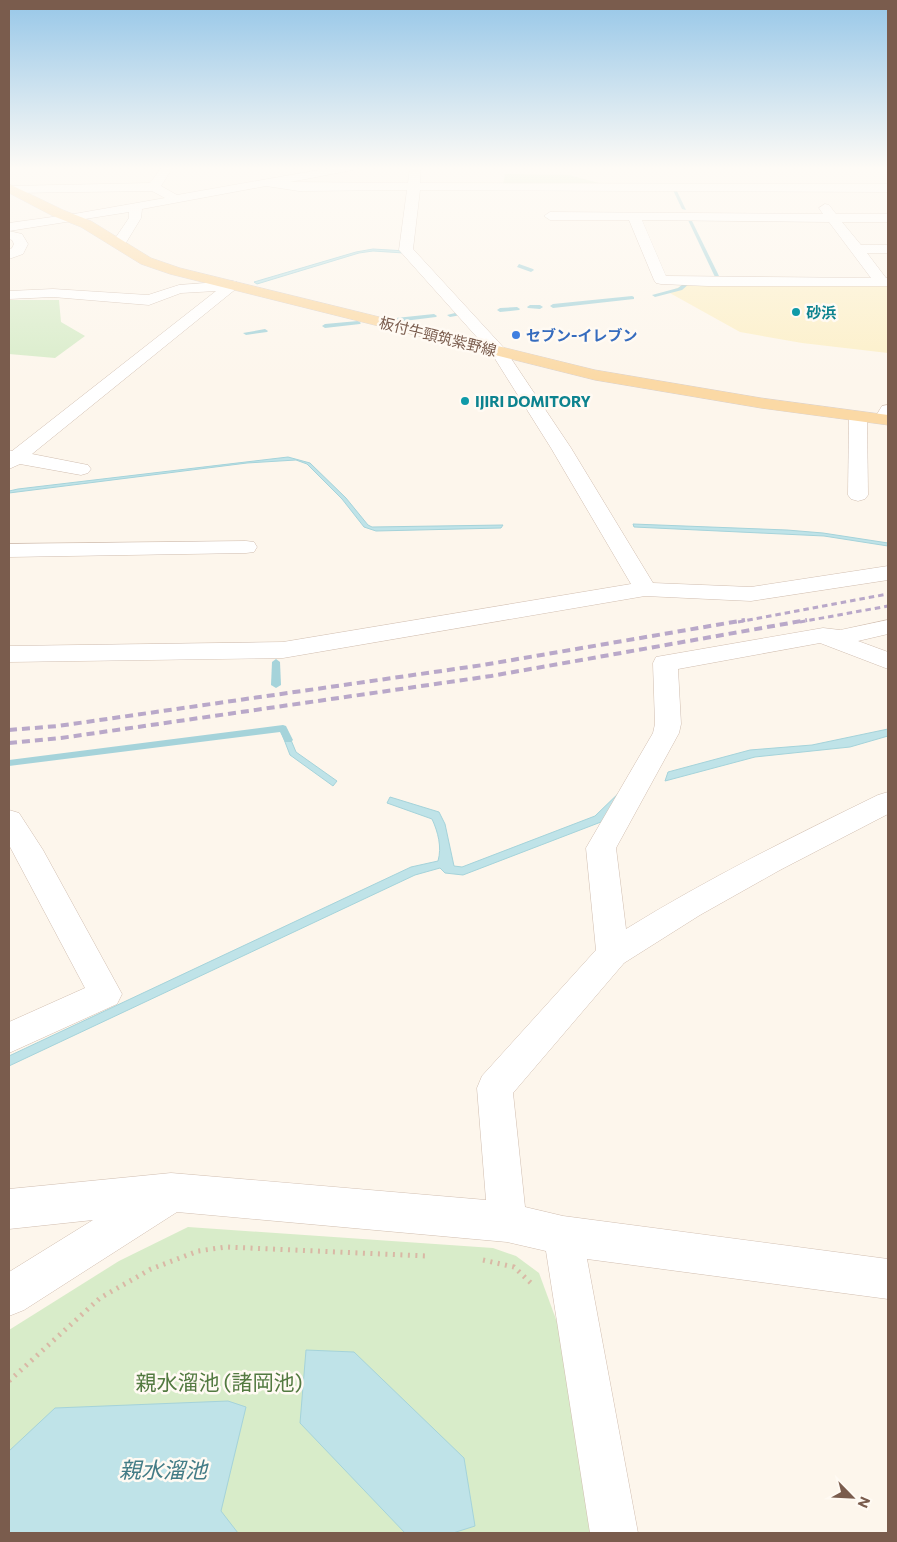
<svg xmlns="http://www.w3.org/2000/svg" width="897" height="1542" font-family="Commissioner,'Noto Sans JP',sans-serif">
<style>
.green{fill:#d8ecc9}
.sand{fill:#fcefc7}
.water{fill:#bfe3e8;stroke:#a5d3da}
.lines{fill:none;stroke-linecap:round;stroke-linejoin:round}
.stream{fill:#a5d3da;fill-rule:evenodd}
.minor-casing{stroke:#d1beb0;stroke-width:1}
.major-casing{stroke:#dad1cd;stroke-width:1}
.path{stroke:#d9b8a5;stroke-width:5;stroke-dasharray:2 5.5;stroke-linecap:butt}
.minor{fill:#fff;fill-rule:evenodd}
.major{fill:#fbd9a5;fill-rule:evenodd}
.rail-far1{stroke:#b9a8c9;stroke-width:3;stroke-dasharray:5.5 4;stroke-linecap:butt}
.rail{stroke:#b9a8c9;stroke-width:4;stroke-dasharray:8 5;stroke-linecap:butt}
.culture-dot{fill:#0f9aa8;stroke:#fffaf3;stroke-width:2}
.shop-dot{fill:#3f7fe0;stroke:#fffaf3;stroke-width:2}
.labels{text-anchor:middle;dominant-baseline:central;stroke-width:5;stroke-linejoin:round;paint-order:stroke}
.far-culture-label{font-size:15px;font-weight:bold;fill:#0d838f;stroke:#fffaf3;text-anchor:start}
.far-shop-label{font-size:15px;font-weight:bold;fill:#366cbe;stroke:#fffaf3;text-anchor:start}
.far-street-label{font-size:15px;fill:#7a5c4d;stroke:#fffaf3}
.near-park-label{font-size:21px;fill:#537a41;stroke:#fffaf3}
.near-water-label{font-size:22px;font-style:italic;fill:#437c86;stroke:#fffaf3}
</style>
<rect width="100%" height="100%" fill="#fdf6ec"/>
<g class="green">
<path d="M505,174L569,175L599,183L503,185Z"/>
<path d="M9,300H59L61,322L85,336L55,358L9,354Z"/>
<path d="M188,1227L493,1248L516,1256L539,1273L557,1322L576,1390L598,1533H9V1330L119,1261Z"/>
</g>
<path class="sand" d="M888,282V353L802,343L740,332L668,292L686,284Z"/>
<g class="water">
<path d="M373,249L406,251L404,253L373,251L359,253L257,284L254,282L356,252Z"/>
<path d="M288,457L310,463L346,498L368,525L372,527L503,525L501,528L376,531L364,527L342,499L307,464L296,460L247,463L9,493V491L18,489Z"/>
<path d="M633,524L787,530L823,533L888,543V546L824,536L634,527Z"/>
<path d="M286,728L296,752L337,781L333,786L290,755L280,729Z"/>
<path d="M888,729V736L850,747L755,757L665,781L668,772L750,750L812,745Z"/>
<path d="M625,787L630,790L601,822L463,875L445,873L440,868L415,875L9,1066V1056L411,867L438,861C442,847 438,832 432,819L387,803L390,797L439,812L445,824L454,866L462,867L595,816Z"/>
<path d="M306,1350L354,1352L464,1458L475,1526L453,1533H405L300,1423Z"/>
<path d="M228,1401L246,1407L221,1511L238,1533H9V1451L55,1408Z"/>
</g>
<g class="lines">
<g class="stream">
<path d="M672,188L676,189L686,210L682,209Z"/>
<path d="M688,220L692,221L720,278L715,277Z"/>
<path d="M519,264L533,269L534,270L531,272L517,267Z"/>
<path d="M687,281L690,283L682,290L655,297L652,295L678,288Z"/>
<path d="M632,296L634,297V299L553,308L550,306L553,304Z"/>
<path d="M530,305H540L543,307L540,309L528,308L527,307Z"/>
<path d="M517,307L520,309L519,310L500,312L497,310L500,308Z"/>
<path d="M459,312L462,314L461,315L450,317L447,315Z"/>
<path d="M434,314L437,316L436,317L396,322L393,320L396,318Z"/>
<path d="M358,321L361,323L360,324L325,328L322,326L325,324Z"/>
<path d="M265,329L268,331L267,332L246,335L243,333Z"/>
<path d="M276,659L280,662L281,685L276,688L271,685L272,662Z"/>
<path d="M283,725L286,726L293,740L291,742H285L280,732L9,766V760Z"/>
</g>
<defs>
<g id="minor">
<path d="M162,167H173L161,186L177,195L336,167H359L353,170L290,182L408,183L410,167H420V183L888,184V192L420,190L413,249L504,348L571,448L653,583L751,587L888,566V580L751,601L645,596L283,658L9,662V646L283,642L631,584L551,448L492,354L399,250L407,190L299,191L266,186L142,209L141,218L124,246L119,247L112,243L129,218V212L9,231V223L74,214L165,198L152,191L11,193L9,192V186L150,183Z"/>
<path d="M825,204L829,205L836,214H888V222H842L861,245H888V253H867L886,278H888V286H708L661,284L656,283L654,280L629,220H550L544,216L550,212L823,214L819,208ZM642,220L829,222L871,278L666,276Z"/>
<path d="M9,231L22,234L28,244L23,254L9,259V250L12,248L14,244L12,240L9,239Z"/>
<path d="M232,281L237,282L239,285L237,288L32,454L88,465L91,469L88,473L81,475L20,464L9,469V450L12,451L216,291L181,293L149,305L53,297L9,299V291L53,289L148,295L179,285Z"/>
<path d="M888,405V423H877L874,419L882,406Z"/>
<path d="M858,412L864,413L867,417L868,495L865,499L858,501L851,499L848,495L849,417L852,413Z"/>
<path d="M246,541L254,542L257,547L254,552L246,553L9,557V544Z"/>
<path d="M888,620V634L858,641L888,652V669L820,643L678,669L681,724L679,733L616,848L626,929C707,879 792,837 878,795L888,792V814L780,870L700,915L624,963L513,1093L525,1207L563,1216L888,1259V1299L587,1259L638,1533H590L546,1251L507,1242L177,1212L24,1310L9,1316V1272L93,1220L9,1229V1189L171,1173L486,1200L477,1088L482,1076L596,950L586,848L653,733L655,724L653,663L656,657L823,628L840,630Z"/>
<path d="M9,810L19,813L43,850L122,994L117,1004L9,1053V1022L85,988L9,845Z"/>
</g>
<path id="major" d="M9,184L63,210L91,221L151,258L180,268L595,370L761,398L888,415V425L761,408L595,380L170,274L141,264L81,227L53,216L9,193Z"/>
</defs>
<use href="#minor" class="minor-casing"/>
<use href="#major" class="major-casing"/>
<g class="path">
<path d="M483,1260L514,1267L532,1284"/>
<path d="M9,1381L100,1298L151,1269L198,1251L226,1247L427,1256"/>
</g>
<use href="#minor" class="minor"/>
<use href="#major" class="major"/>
<g class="rail-far1">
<path d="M738,622L888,594"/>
<path d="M800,622L888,606"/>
</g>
<g class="rail">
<path d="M9,730L58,726L483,665L745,620"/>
<path d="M9,743L61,738L491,676L807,620"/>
</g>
</g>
<linearGradient id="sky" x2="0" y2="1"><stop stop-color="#97c7e8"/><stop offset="0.44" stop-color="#fefbf6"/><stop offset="1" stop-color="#fefbf6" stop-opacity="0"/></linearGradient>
<rect width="897" height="382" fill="url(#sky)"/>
<g class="culture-dot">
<circle cx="796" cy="312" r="5"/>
<circle cx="465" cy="401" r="5"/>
</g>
<circle class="shop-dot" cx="516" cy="335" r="5"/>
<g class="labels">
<g class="far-culture-label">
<text x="806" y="312">砂浜</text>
<text x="475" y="401">IJIRI DOMITORY</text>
</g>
<g class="far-shop-label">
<text x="526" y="335">セブン-イレブン</text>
</g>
<g class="far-street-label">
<text transform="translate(438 336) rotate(14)">板付牛頸筑紫野線</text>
</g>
<g class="near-park-label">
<text x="219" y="1381">親水溜池 (諸岡池)</text>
</g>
<g class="near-water-label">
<text x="163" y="1469">親水溜池</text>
</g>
</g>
<rect width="897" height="1542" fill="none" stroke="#7a5c4d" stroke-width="20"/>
<g transform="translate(852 1497) rotate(114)" stroke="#fffaf3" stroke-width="4" paint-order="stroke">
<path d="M0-4L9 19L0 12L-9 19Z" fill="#7a5c4d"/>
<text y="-8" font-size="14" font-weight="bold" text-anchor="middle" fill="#7a5c4d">N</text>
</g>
</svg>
